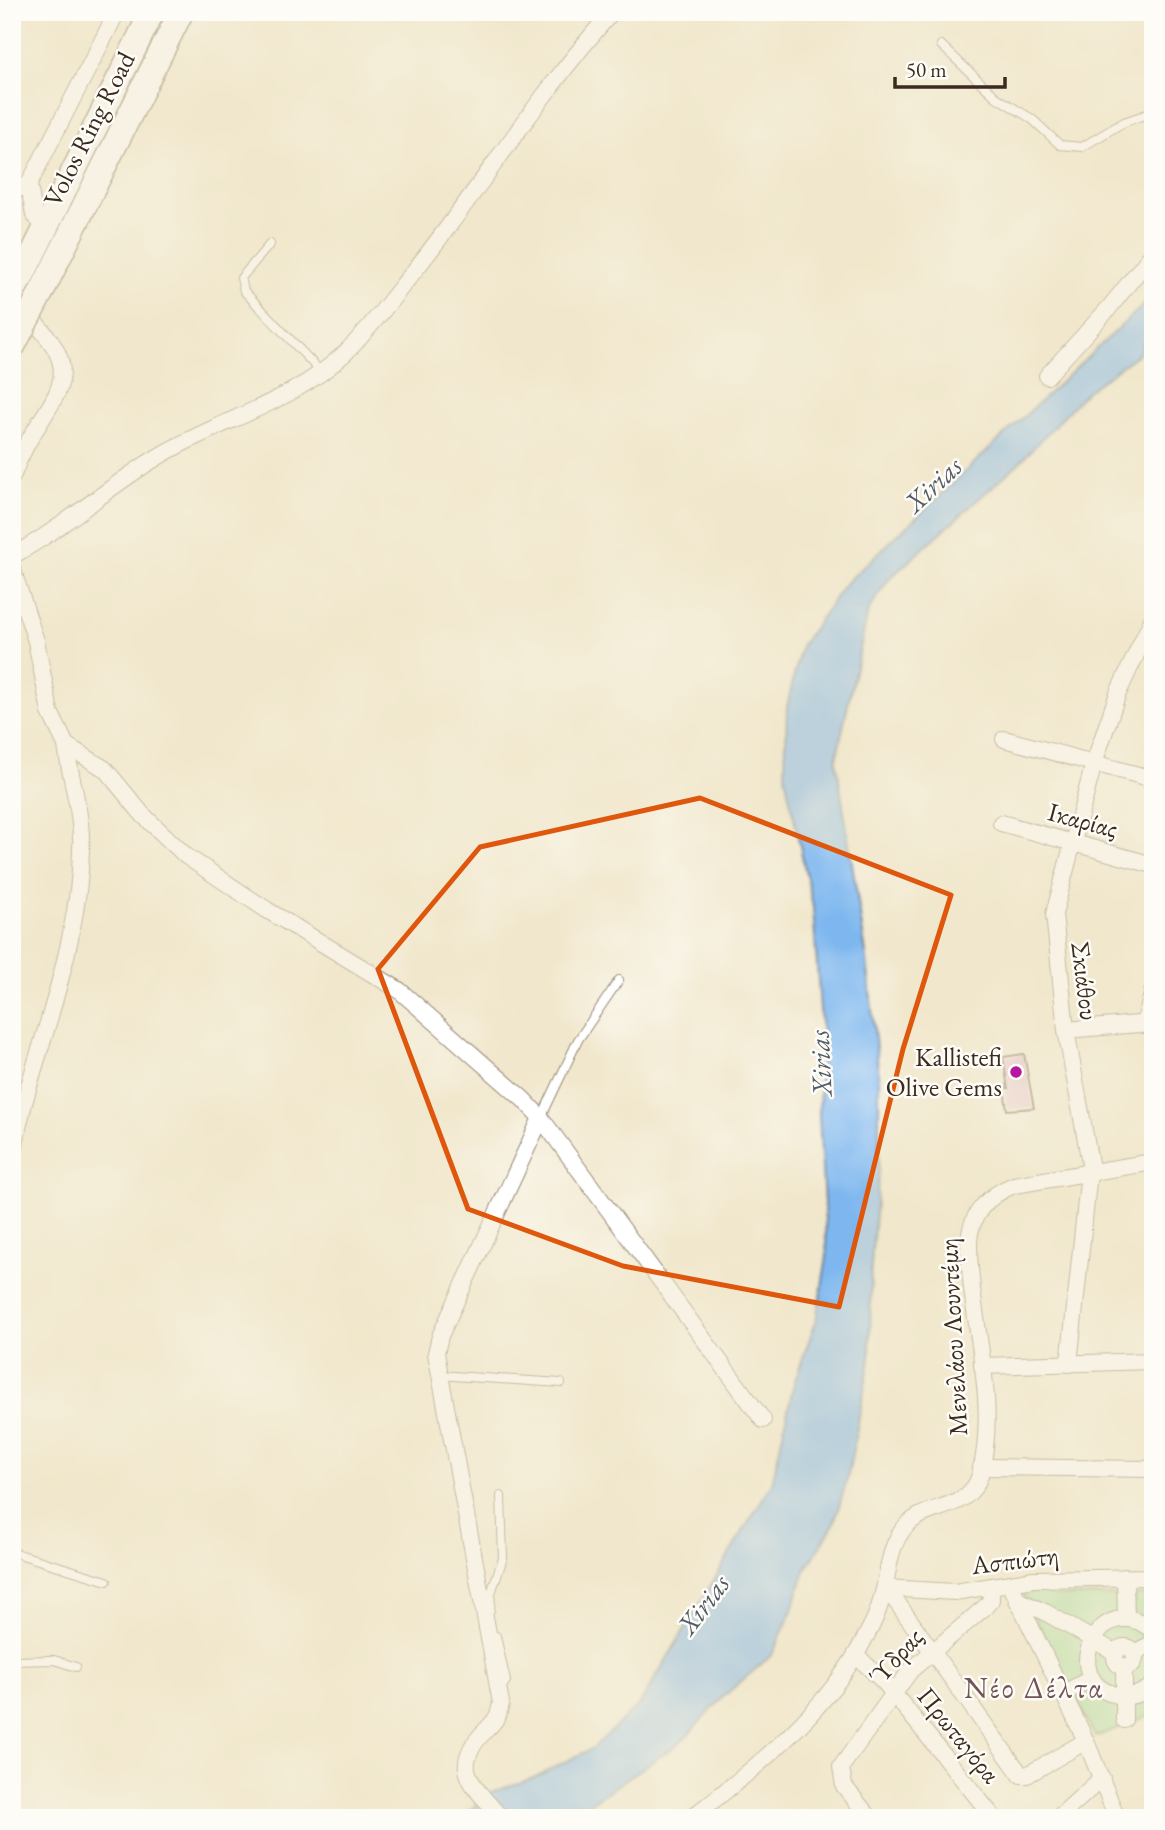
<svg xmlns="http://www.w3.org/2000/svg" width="1165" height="1830" font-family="'EB Garamond',serif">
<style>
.green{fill:#9bd98d;stroke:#6b8256;stroke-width:2}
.water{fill:#7eb7ef;stroke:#5c7086;stroke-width:2}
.building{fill:#d89fbf}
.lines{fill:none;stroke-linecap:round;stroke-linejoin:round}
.lane-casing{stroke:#968875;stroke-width:10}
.street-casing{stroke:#968875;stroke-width:18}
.primary-casing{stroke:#968875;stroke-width:27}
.lane{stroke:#fff;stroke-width:8}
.street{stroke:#fff;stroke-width:16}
.primary{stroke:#fff;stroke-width:24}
.primary-bridge-casing{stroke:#968875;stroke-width:27;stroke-linecap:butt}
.primary-bridge{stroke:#fff;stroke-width:24}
.marked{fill:none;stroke:#df570d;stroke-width:5;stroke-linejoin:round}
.poi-dot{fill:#b5179e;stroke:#fdfcf7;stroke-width:2.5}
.labels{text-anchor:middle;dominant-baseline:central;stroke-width:5;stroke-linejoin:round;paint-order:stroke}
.street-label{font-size:26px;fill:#3b2a1e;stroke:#fdfcf7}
.poi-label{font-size:26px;fill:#3b2a1e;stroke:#fdfcf7;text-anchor:end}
.water-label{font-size:28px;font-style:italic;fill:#525b67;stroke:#fdfcf7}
.quarter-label{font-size:30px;letter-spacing:2px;fill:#725356;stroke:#fdfcf7}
</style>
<rect width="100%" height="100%" fill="#fdfcf7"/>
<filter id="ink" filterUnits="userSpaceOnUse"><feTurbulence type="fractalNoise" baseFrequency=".0143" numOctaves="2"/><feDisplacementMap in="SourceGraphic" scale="14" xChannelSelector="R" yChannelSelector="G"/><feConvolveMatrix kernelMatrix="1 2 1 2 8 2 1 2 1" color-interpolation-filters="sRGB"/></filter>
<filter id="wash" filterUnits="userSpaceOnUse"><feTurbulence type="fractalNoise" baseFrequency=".00686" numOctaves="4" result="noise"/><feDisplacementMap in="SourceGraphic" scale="28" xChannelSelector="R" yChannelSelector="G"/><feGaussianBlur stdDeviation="1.57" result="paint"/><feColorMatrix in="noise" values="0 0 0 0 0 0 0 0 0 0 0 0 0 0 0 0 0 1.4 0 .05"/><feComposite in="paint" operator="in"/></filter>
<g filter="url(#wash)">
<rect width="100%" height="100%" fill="#f1e7cc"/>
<path class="green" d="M1024,1587H1053L1054,1596L1153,1595V1714L1095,1737L1021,1590Z"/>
<path class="water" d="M1153,296V339L1143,343L1139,353L1086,392L1020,462L889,579L868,611L836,760L867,960L879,1079V1167L871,1264L870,1359L848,1475L834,1524L805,1571L791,1613L772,1655L725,1695L680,1743L568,1818H462L486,1794L533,1778L593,1748L640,1704L772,1483L794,1383L816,1321L827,1257L819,1115L822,1038L813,907L785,776L787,707L801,646L845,584Z"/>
<g id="blocks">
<path class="building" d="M1024,1054L1034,1108L1007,1110L1004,1088H1008L1003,1057Z"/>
</g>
</g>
<g filter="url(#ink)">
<use href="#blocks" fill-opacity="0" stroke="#968875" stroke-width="2"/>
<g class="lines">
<defs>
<g id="lane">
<path d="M941,45L996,97L1032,119L1060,145L1082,147L1124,122L1153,112"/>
<path d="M270,244L241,278L244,291L322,373"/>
<path d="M541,1118L578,1040L619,980"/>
<path d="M438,1375L561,1383"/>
<path d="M12,1552L107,1581"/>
<path d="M490,1610L491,1593L503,1558L501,1496"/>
<path d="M496,1636L506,1681L499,1691"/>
<path d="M12,1661L54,1660L76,1667"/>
</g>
<g id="street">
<path d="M12,192L29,184"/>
<path d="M46,227L34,215L29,184L117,12"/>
<path d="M12,302C108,381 41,394 12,477"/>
<path d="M1047,376L1109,308L1153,253"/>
<path d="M12,556C65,527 106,488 156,458C217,420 292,404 345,353C366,333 385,308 403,285C476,196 535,98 612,12"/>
<path d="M12,568L36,641L50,712L66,745L105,769L143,815L186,856L267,910L399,990L523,1099L541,1118L763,1420"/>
<path d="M1004,739L1153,779"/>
<path d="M1001,823L1153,865"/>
<path d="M1144,1025L1153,990"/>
<path d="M1066,1030L1138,1024L1153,1026"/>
<path d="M12,1168C16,1119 34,1071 48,1023C64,969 80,907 81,850C83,814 70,780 66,745"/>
<path d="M1069,1364L1090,1163L1066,1030L1054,914L1094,763L1118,693L1153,618"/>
<path d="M982,1366L1153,1361"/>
<path d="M981,1467L1153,1469"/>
<path d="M1125,1577L1126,1619"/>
<path d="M1010,1584L1086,1741L1117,1818"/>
<path d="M885,1588L955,1592L1034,1579L1153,1577"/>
<path d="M888,1590L1021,1775H1027L1086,1741"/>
<path d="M1017,1600L1045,1612L1116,1653"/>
<path d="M1153,1631C1101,1585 1055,1682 1117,1695C1131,1698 1143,1694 1153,1685"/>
<circle cx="1125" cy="1657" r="10"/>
<path d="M1134,1653L1153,1643"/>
<path d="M856,1655L885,1683L994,1818"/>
<path d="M1062,1694L1092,1678"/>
<path d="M1124,1720V1666"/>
<path d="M501,1818C474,1786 448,1768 485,1731C494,1722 499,1717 501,1703L436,1353L440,1336L541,1118"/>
<path d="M691,1818C756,1768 829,1710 866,1636C873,1624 879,1610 882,1597C889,1573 888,1547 905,1527C927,1502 969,1512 980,1475C1000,1399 969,1319 969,1243C970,1214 988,1195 1014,1185L1153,1162"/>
<path d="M870,1818L844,1786L841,1767L910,1671L985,1607L991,1600V1587"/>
<path d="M1058,1818L1102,1778"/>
</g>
<g id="primary">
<path d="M42,291L181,12"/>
<path d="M12,296L152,12"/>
</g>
</defs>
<use href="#lane" class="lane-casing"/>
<use href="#street" class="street-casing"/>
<use href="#primary" class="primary-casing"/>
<use href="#lane" class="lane"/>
<use href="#street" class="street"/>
<use href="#primary" class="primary"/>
<defs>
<path id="primary-bridge" d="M12,348L42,291"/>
</defs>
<use href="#primary-bridge" class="primary-bridge-casing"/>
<use href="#primary-bridge" class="primary-bridge"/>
</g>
</g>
<path d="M0 0H1165V1830H0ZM700,798L951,895L903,1049L839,1307L623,1266L468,1209L378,969L480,847Z" fill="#f1e7cc" fill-opacity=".55" fill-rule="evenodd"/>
<path class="marked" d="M700,798L951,895L903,1049L839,1307L623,1266L468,1209L378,969L480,847Z"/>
<circle class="poi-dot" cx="1016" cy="1072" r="7"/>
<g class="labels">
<g class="street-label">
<text transform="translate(89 129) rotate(-63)">Volos Ring Road</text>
<text transform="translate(1083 820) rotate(15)">Ικαρίας</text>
<text transform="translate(1085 981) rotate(83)">Σκιάθου</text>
<text transform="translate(953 1337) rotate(-93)">Μενελάου Λουντέμη</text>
<text transform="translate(1015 1560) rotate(-7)">Ασπιώτη</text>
<text transform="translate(896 1656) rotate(-48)">Ύδρας</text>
<text transform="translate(959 1735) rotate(51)">Πρωταγόρα</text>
</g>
<g class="poi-label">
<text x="1002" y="1057">Kallistefi<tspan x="1002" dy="30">Olive Gems</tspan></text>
</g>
<g class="water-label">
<text transform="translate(933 484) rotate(-43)">Xirias</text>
<text transform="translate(820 1063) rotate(-93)">Xirias</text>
<text transform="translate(703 1604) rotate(-53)">Xirias</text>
</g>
<g class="quarter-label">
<text x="1034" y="1687">Νέο Δέλτα</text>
</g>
</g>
<rect width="1165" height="1830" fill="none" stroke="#fdfcf7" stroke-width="42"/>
<path d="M895 77v10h110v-10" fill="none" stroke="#3b2a1e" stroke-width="3.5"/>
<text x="906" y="77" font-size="21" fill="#3b2a1e" stroke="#fdfcf7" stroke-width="5" paint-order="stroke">50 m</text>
</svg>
